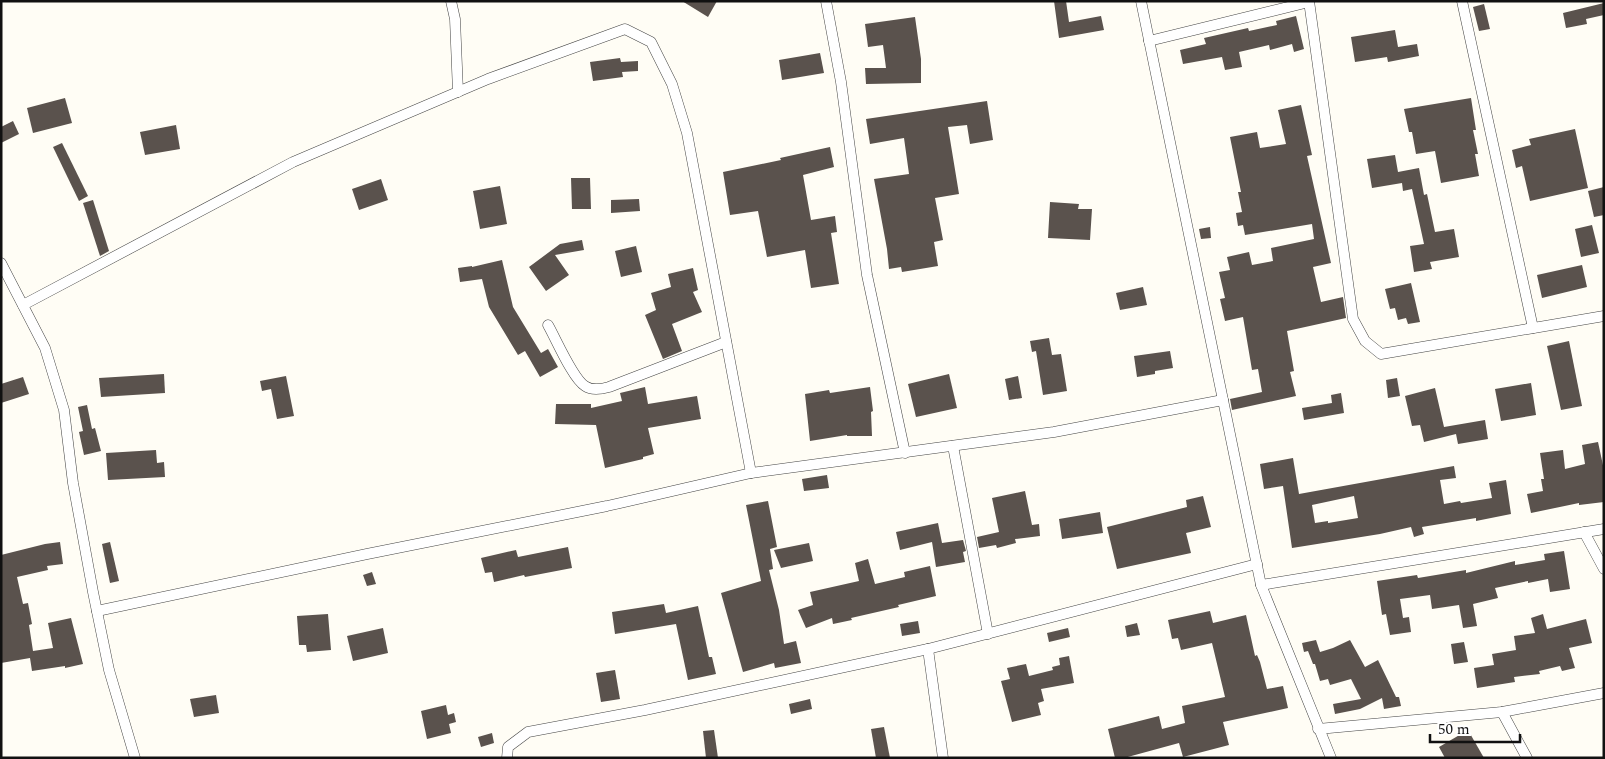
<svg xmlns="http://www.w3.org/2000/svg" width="1605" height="759" font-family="Spectral,serif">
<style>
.building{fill:#5a524d;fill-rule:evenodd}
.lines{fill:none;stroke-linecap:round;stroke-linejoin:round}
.street-casing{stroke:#444;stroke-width:11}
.street{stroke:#fff;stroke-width:10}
</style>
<rect width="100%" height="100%" fill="#fffdf5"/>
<g class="building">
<path d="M682,1H717L708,17Z"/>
<path d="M1054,1H1066L1069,22L1101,16L1104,30L1059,38Z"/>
<path d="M1604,3V15L1586,19L1587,24L1566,28L1563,13Z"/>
<path d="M1484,4L1490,29L1479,31L1473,7Z"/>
<path d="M1296,16L1304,49L1294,52L1292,44L1270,50L1269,45L1239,52L1242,67L1225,70L1222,57L1183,64L1180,50L1206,44L1204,38L1248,28L1249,31L1277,25L1276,21Z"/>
<path d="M915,17L921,59V83L866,84L865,68H886L883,45L868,47L865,24Z"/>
<path d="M1395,30L1398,47L1417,44L1419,56L1388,62L1387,57L1355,62L1351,37Z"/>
<path d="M820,53L824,73L782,80L779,60Z"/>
<path d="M620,58L621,62L638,61V71L622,72L623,77L593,81L590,62Z"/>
<path d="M65,98L72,123L33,133L27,108Z"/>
<path d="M1471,98L1476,130H1473L1478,154H1475L1479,176L1441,183L1435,151L1416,154L1412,132H1409L1404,109Z"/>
<path d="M987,101L993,140L970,144L967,125L948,127L959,194L935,198L943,240L934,242L938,266L902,272L901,267L889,269L887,249L874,179L909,174L904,138L870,144L866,119Z"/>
<path d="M1301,105L1312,155L1307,156L1331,263L1313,267L1321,302L1343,297L1346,318L1287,331L1294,371L1290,372L1296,396L1232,410L1230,399L1262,392L1258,369L1252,370L1243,317L1225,321L1220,299L1225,298L1219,272L1230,270L1227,257L1249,252L1252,265L1273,261L1271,248L1314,239L1312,224L1245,235L1243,225L1238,226L1236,213L1242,212L1238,192H1241L1230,137L1257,132L1260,148L1286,144L1278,110Z"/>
<path d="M13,121L19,134L1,143V127Z"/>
<path d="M176,125L180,149L145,155L140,132Z"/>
<path d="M1575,129L1588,188L1530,201L1522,166L1516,168L1512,150L1531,145L1529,139Z"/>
<path d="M62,143L88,196L79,201L53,147Z"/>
<path d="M830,147L834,167L803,175L811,220L835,216L837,232L831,233L839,284L811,288L805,250L767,257L758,211L730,215L723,172L781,160L780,158Z"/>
<path d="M1395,155L1398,172L1419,168L1424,195L1427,194L1435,232L1454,229L1459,257L1430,262L1432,269L1414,272L1410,246L1424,244L1412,189L1403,191L1402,183L1372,188L1367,159Z"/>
<path d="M571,178H590L591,209H572Z"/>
<path d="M381,179L388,200L359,210L352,189Z"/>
<path d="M500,186L507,224L480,229L473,191Z"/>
<path d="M1604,187V215L1594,217L1588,191Z"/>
<path d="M639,199L640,211L611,213V200Z"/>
<path d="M93,200L109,251L100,256L83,203Z"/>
<path d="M1050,202L1079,204L1078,209H1092L1090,240L1048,238Z"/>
<path d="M1592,225L1599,253L1581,257L1575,229Z"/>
<path d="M1210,227L1211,238L1201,239L1199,229Z"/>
<path d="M582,240L584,250L555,255L569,275L546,291L529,267L560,244Z"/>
<path d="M636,246L642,272L621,277L615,251Z"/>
<path d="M502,260L513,307L541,353L548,349L558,367L540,377L525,351L518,355L489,307L482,279L460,282L458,268L472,266V267Z"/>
<path d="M1582,265L1587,287L1542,298L1537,275Z"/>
<path d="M693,268L698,290L693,292L702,312L672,324L682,351L663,359L645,315L656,310L651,293L671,287L668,274Z"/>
<path d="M1411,283L1420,322L1408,324L1406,318L1398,320L1395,308L1390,309L1385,289Z"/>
<path d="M1143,287L1147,305L1120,310L1116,293Z"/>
<path d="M1049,338L1052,355L1061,354L1067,391L1043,395L1036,351L1032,352L1030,341Z"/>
<path d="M1569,341L1582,406L1561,410L1547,346Z"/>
<path d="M1170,351L1173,368L1155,371V374L1137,377L1134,356Z"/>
<path d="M164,374L165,393L101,397L99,378Z"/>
<path d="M949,374L957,408L916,417L908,384Z"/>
<path d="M286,376L294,416L277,419L271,389L262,391L260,381Z"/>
<path d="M1018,376L1022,398L1009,400L1005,379Z"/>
<path d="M23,377L29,394L1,403V384Z"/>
<path d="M1397,378L1400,396L1388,398L1386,380Z"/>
<path d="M1531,383L1536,415L1501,421L1495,389Z"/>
<path d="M645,387L648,404L697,396L701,419L648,428L654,454L643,457V459L605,468L596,425L555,424L556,404H591V408L622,401L620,393Z"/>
<path d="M870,387L873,411L871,412L872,436H847V435L810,441L805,394L829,390L830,393Z"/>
<path d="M1435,388L1444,427L1485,420L1488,439L1458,444L1456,434L1424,442L1420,425L1412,426L1405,396Z"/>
<path d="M1341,393L1344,413L1304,420L1302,408L1332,403L1331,395Z"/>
<path d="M87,405L92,429L95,428L101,451L84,455L79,432L83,431L78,407Z"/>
<path d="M1598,442L1604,470V502L1579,505V503L1531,513L1527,494L1543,491L1541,479H1544L1540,453L1563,450L1565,469L1585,464L1582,445Z"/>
<path d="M156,450L157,463L164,462L165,477L108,480L106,453Z"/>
<path d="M1293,458L1299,494L1454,466L1456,478L1440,480L1444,504L1460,501L1461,503L1492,498L1489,483L1506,480L1511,514L1476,521V518L1422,527L1424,534L1414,537L1411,527L1380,534L1292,548L1283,486L1264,489L1260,464ZM1354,496L1358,518L1328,523V521L1315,523L1312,505Z"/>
<path d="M827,475L829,488L804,491L802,479Z"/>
<path d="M1025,491L1032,525L1039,524L1040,536L1015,539L1016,543L997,548L996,545L979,548L977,537L999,532L992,498Z"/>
<path d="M1203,496L1211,527L1186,533L1191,553L1117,569L1107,527L1187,507L1186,500Z"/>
<path d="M768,501L777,547L770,549L773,569L769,570L779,610L784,644L796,641L801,663L775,668L774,663L743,672L721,593L761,581L746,505Z"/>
<path d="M1100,512L1103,533L1062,539L1059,519Z"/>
<path d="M938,523L942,543L963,540L966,551L963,552L965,562L936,567L932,542L900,550L896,532Z"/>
<path d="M60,542L63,564L47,566L48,570L17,577L23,604L28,603L32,624L29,625L33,651L53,648L48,623L71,618L83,664L65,668V666L32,671L30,658L1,663V555L45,544Z"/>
<path d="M110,542L119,581L110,583L102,544Z"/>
<path d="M809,543L813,561L781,568L774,550Z"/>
<path d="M568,547L572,568L525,577L524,575L494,582L492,572L485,573L481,558L516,550L518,557Z"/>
<path d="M1564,551L1570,589L1550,592L1548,579L1528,583V581L1495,588L1498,598L1473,604L1477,626L1463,628L1459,605L1432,609L1430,595L1400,599L1403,618L1409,617L1411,632L1390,635L1386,614L1382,615L1377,581L1417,575L1418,578L1466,570V573L1515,561V565L1545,560L1544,554Z"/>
<path d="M868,559L875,584L905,577L904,572L930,566L936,596L898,605L899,607L851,618L852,620L833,624L832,618L806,628L798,610L813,605L810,592L859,581L855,563Z"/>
<path d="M372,572L376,584L367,586L363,575Z"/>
<path d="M664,604L666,613L698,606L709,657H712L716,674L688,680L676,624L615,634L612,612Z"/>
<path d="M1210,611L1213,623L1246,615L1255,656L1257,655L1260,662L1267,689L1283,686L1288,708L1223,722L1229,745L1183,757L1179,743L1124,758H1115L1108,729L1159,716L1162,729L1185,723L1182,706L1225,697L1212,643L1181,650L1178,638L1172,639L1168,620Z"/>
<path d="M328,614L331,650L307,652L306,645H299L297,616Z"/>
<path d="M1543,614L1547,629L1586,619L1592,643L1569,648L1575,668L1562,671L1560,666L1539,671L1540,674L1514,677L1515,682L1477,688L1474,668L1494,665L1492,654L1516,650L1514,636L1535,633L1531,618Z"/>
<path d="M918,621L920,633L902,636L900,624Z"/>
<path d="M1137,623L1140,635L1127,637L1125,626Z"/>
<path d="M383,628L388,653L353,661L347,636Z"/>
<path d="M1068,628L1070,637L1049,642L1047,633Z"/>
<path d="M1316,640L1320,652L1333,648L1350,640L1365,667L1378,660L1396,697H1399L1401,706L1384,709L1382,698L1360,709L1335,714L1333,704L1361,699L1351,679L1330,685L1328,679L1320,681L1315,664H1313L1308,651L1304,652L1302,643Z"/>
<path d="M1464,642L1468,662L1454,664L1451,644Z"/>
<path d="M1069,656L1074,683L1041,689L1044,701L1038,703L1041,715L1012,722L1001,681L1010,679L1007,668L1026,664L1029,676L1053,670L1052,667L1060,665L1059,658Z"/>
<path d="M615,670L620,699L601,702L596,673Z"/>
<path d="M216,695L219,713L194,717L190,699Z"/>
<path d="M810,699L812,709L791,714L789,704Z"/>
<path d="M446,705L448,715L454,713L456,722L449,724L451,733L427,739L421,711Z"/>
<path d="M884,727L890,758H876L871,729Z"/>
<path d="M714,730L718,758H706L703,731Z"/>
<path d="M1468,730L1484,758H1445L1439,747Z"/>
<path d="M492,733L494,743L481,747L478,737Z"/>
</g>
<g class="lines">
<defs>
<g id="street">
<path d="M451,1L455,19L458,92"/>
<path d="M826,1L841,82L867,275L905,453"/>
<path d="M1141,1L1261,585L1331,758"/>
<path d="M1309,1L1353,319L1365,341L1381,354L1604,316"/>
<path d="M1462,1L1533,328"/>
<path d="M1149,41L1309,2"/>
<path d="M1,263L45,348L64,410L73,483L93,592L109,670L135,758"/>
<path d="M23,305L293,162L488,79L625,29L651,42L672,84L687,133L751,473"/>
<path d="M548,325C556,339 573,379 585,386C592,391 602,389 609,387L726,342"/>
<path d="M953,446L988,634"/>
<path d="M1584,532L1604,569"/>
<path d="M1261,585L1604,529"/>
<path d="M97,611L367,554L607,506L751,473L1054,432L1223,400"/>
<path d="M928,649L943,758"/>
<path d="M1502,712L1527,758"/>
<path d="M1318,729L1502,712L1604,693"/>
<path d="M507,758L508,747L528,732L645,710L928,649L1257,564"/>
</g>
</defs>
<use href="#street" class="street-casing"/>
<use href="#street" class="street"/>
</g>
<rect width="1605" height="759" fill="none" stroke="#111111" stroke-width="5"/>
<path d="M1430 734v8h90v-8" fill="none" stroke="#111111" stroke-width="2.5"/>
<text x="1438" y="734" font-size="15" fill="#111111" stroke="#ffffff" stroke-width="4" paint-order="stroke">50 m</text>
</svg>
